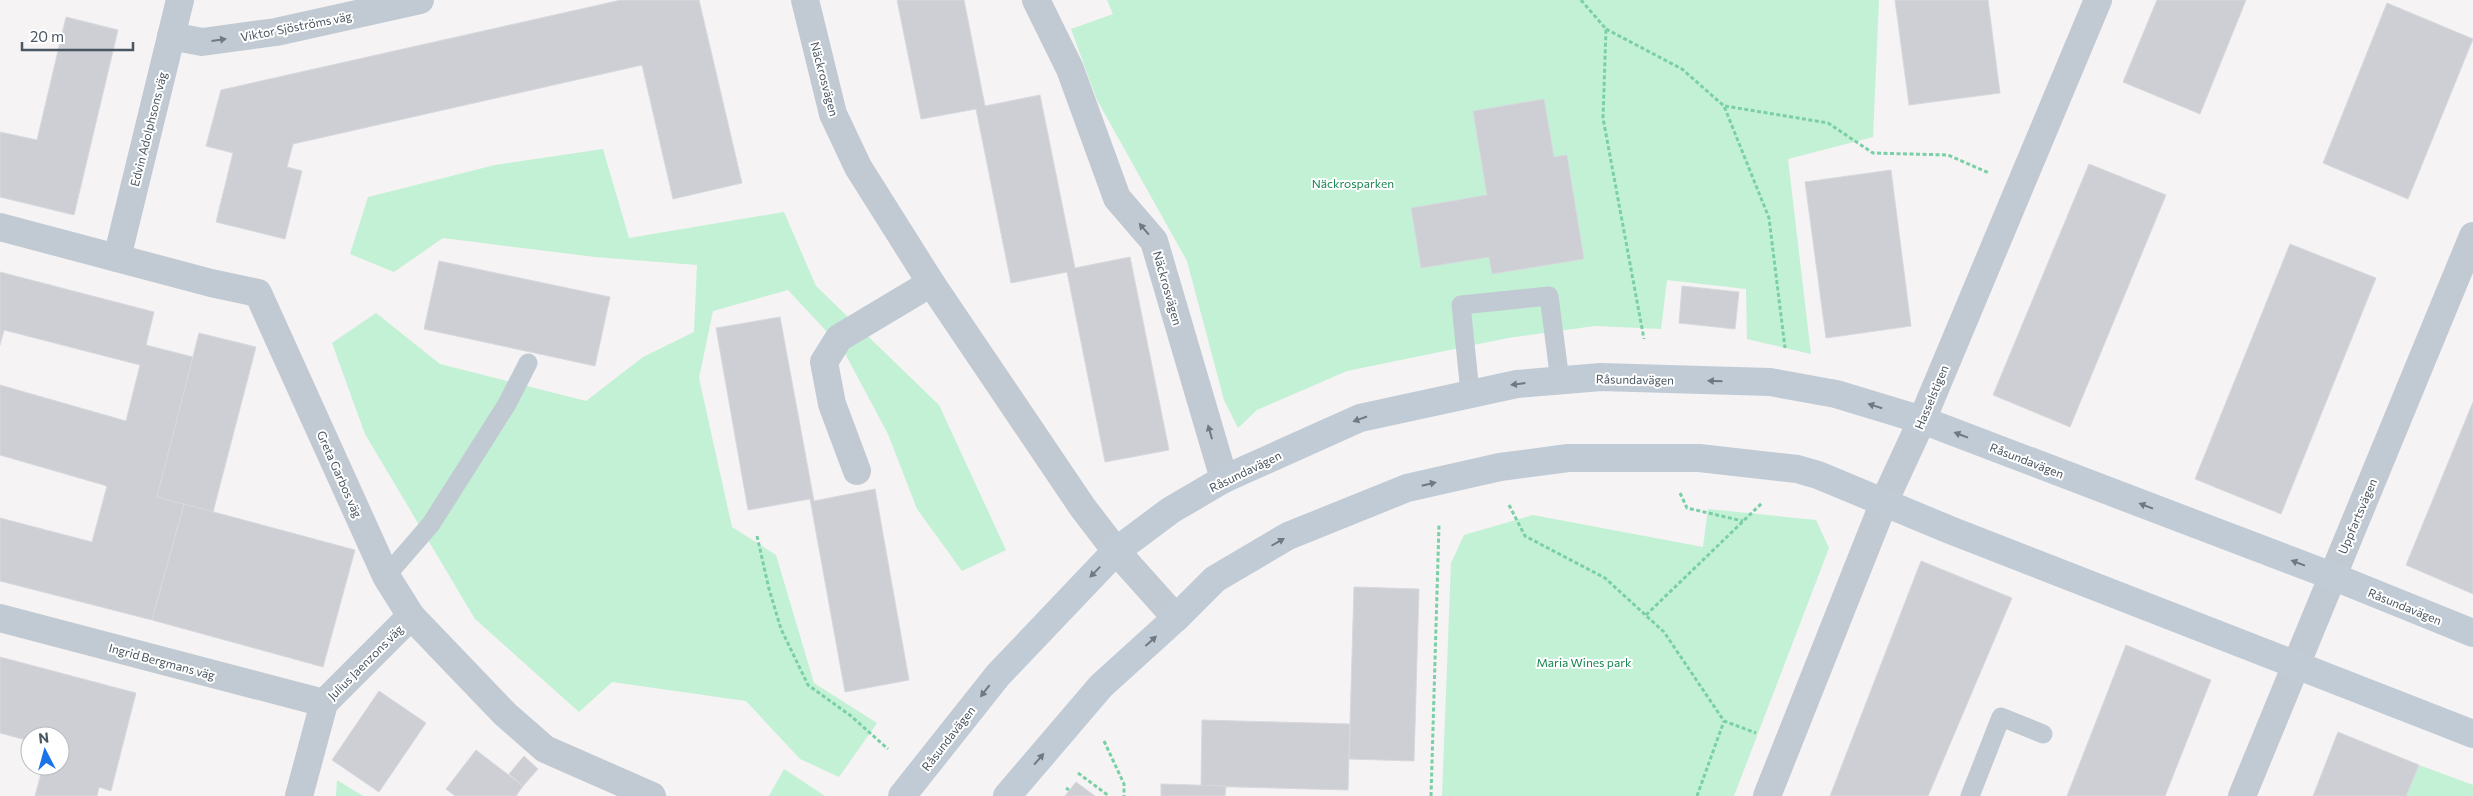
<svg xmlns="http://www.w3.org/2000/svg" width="2473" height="796" font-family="Commissioner,sans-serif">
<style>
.green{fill:#c3f1d5}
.building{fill:#cdcfd5;stroke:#d7d9de}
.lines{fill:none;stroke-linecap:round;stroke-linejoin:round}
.path{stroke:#7ad0a6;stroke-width:3;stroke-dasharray:4 2.5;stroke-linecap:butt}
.lane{stroke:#c1cad2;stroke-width:19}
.street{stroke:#c1cad2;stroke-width:28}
.secondary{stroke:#c1cbd6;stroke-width:28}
.oneway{fill:#6e7983}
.oneway2{fill:#6e7984}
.labels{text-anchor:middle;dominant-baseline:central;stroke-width:4;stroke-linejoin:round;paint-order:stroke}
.street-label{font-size:12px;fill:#4a5661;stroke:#fff}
.park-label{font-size:12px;fill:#17864f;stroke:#fff}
</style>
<rect width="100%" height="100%" fill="#f5f3f3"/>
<g class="green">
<path d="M1107,0H1879L1873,137L1788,159L1811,354L1747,339L1746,289L1667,280L1661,329L1595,326L1508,338L1347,371L1257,410L1238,428L1224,400L1187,261L1097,100L1071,29L1113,14Z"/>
<path d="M603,149L629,238L784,212L816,286L939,405L1006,550L962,571L917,509L888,434L842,348L788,290L713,311L699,378L732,527L776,555L814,683L877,723L839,777L800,759L746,701L612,682L579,712L475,619L365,434L332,343L376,313L440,364L586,401L643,357L694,332L697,265L595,257L443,238L394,272L350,254L368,197L495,165Z"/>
<path d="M1708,509L1816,520L1829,548L1734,796H1442L1451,563L1464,535L1533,515L1703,547Z"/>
<path d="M2419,765L2473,785V796H2406Z"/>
<path d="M784,769L825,796H769Z"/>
<path d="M337,780L363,796H336Z"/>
</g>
<g class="building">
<path d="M621,0H699L742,183L673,199L642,65L293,144L287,167L302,171L285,239L216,222L233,153L206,146L221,90Z"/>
<path d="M897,0H964L985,106L1040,95L1075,268L1130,257L1169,450L1105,462L1067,272L1011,283L976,109L921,119Z"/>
<path d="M1895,0H1988L2000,93L1909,105Z"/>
<path d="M2157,0H2246L2200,114L2123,82Z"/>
<path d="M2387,3L2473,39L2408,199L2323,163Z"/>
<path d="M66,17L118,30L74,215L0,197V132L37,140Z"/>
<path d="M1544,99L1554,157L1567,155L1584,259L1492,274L1489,257L1421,268L1411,208L1487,195L1473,111Z"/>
<path d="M2089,164L2166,195L2070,427L1993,395Z"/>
<path d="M1891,170L1911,326L1826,338L1805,182Z"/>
<path d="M2290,244L2376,278L2281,514L2195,479Z"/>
<path d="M439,261L610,297L595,366L424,329Z"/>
<path d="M0,272L154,312L146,345L193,357L157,497L184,504L152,620L0,581V518L92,542L107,486L0,455V385L126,421L140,365L4,330L0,345Z"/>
<path d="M1682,286L1739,292L1735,329L1679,323Z"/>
<path d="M780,317L814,501L875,489L909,680L845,692L810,499L748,510L716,328Z"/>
<path d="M199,333L256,347L213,512L157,497Z"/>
<path d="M2473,402V594L2406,565Z"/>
<path d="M184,504L355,550L323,667L152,620Z"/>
<path d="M1921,561L2012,598L1928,796H1830Z"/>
<path d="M1354,587L1419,589L1414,761L1349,759Z"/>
<path d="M2126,645L2211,680L2165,796H2067Z"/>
<path d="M0,657L136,693L111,791L99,787L97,796H35L43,766H60V736H30V741L0,733Z"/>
<path d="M379,691L426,723L379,792L332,760Z"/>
<path d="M1202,720L1350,724L1348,790L1201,786Z"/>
<path d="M2338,732L2419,765L2406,796H2313Z"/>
<path d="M476,750L523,786L516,796H455L446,789Z"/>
<path d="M524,756L538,769L523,786L509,774Z"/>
<path d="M1076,782L1095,796H1065Z"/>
<path d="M1161,784L1226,786L1225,796H1161Z"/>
</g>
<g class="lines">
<g class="path">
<path d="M1581,0L1606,29L1603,118L1644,339"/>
<path d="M1606,29L1682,69L1724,106L1769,218L1785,348"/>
<path d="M1725,106L1828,123L1873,153L1948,155L1989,173"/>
<path d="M1680,493L1687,508L1743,521"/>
<path d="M1509,505L1525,536L1605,578L1664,632L1724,721L1756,733"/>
<path d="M757,536L769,589L781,629L808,685L851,716L888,749"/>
<path d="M1646,615L1762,503"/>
<path d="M1104,741L1124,784V796"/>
<path d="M1078,773L1109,796"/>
<path d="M1066,788L1069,790"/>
<path d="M1431,796L1439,525"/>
<path d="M1697,796L1724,721"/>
</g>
<g class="lane">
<path d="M1470,392L1461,305L1549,296L1560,381"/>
<path d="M386,576L431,524L507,404L528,363"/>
<path d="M1970,796L2001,717L2043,734"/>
</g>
<g class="street">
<path d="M805,0L833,114L858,167L931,283L1083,508L1116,551L1176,618"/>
<path d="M1036,0L1070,69L1117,198L1154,241L1224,479"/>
<path d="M171,36L202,42L276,32L420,0"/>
<path d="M0,227L211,283L258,293L386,576L411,616L505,714L545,749L652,796"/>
<path d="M117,258L180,0"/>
<path d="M857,471L832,404L824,362L839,338L931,283"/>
<path d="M0,618L324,703"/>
<path d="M299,796L324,703L411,616"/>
<path d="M1767,796L1884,502L1922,420L2098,0"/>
<path d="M2242,796L2473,236"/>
</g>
<g class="secondary">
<path d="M902,796L998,675L1116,551L1171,510L1224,479L1360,418L1517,384L1601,377L1770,382L1836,394L1922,420L2332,576L2473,633"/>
<path d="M1007,796L1101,686L1176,618L1215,579L1288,536L1407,488L1500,467L1568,458H1699L1797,469L1818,475L1950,530L2473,734"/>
</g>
</g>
<defs><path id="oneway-solid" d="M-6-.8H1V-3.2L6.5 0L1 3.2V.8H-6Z" transform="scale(1.25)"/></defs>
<g class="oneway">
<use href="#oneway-solid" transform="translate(219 40) rotate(-8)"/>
<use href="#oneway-solid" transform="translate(1144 229) rotate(-131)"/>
<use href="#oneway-solid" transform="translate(1210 432) rotate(-106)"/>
</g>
<g class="oneway2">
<use href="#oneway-solid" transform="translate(1715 381) rotate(-178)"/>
<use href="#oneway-solid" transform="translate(1518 384) rotate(173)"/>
<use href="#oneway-solid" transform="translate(1875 406) rotate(-163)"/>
<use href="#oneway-solid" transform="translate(1360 419) rotate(161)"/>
<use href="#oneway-solid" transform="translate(1961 435) rotate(-159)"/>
<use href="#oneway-solid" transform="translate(1429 484) rotate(-13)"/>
<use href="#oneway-solid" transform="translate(2146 506) rotate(-159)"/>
<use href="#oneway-solid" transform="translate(1278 542) rotate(-30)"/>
<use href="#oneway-solid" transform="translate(2298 563) rotate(-159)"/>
<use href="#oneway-solid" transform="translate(1095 572) rotate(134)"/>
<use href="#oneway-solid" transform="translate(1151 641) rotate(-42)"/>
<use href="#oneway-solid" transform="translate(985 691) rotate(128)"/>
<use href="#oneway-solid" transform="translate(1039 759) rotate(-49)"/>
</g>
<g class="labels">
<g class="street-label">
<text transform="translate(296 26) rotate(-11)">Viktor Sjöströms väg</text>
<text transform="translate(825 79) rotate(75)">Näckrosvägen</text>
<text transform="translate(148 129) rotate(-76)">Edvin Adolphsons väg</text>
<text transform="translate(1168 288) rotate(74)">Näckrosvägen</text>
<text transform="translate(1635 379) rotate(1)">Råsundavägen</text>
<text transform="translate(1931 397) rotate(-67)">Hasselstigen</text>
<text transform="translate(2027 460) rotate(21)">Råsundavägen</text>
<text transform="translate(1245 471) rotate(-26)">Råsundavägen</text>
<text transform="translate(340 474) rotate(66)">Greta Garbos väg</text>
<text transform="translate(2357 516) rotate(-67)">Uppfartsvägen</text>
<text transform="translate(2405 606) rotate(22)">Råsundavägen</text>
<text transform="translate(162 661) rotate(15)">Ingrid Bergmans väg</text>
<text transform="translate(365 662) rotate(-45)">Julius Jaenzons väg</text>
<text transform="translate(948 738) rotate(-52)">Råsundavägen</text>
</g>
<g class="park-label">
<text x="1353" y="183">Näckrosparken</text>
<text x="1584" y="662">Maria Wines park</text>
</g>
</g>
<g transform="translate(45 751) rotate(354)"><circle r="24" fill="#ffffff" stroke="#b7bbc0"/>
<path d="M0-4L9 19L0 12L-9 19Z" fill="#1a73e8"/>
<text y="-8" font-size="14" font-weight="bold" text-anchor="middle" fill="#4a5661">N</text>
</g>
<path d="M22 42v8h111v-8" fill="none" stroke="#4a5661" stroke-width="2.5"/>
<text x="30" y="42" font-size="15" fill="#4a5661" stroke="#ffffff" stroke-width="4" paint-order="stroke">20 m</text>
</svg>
